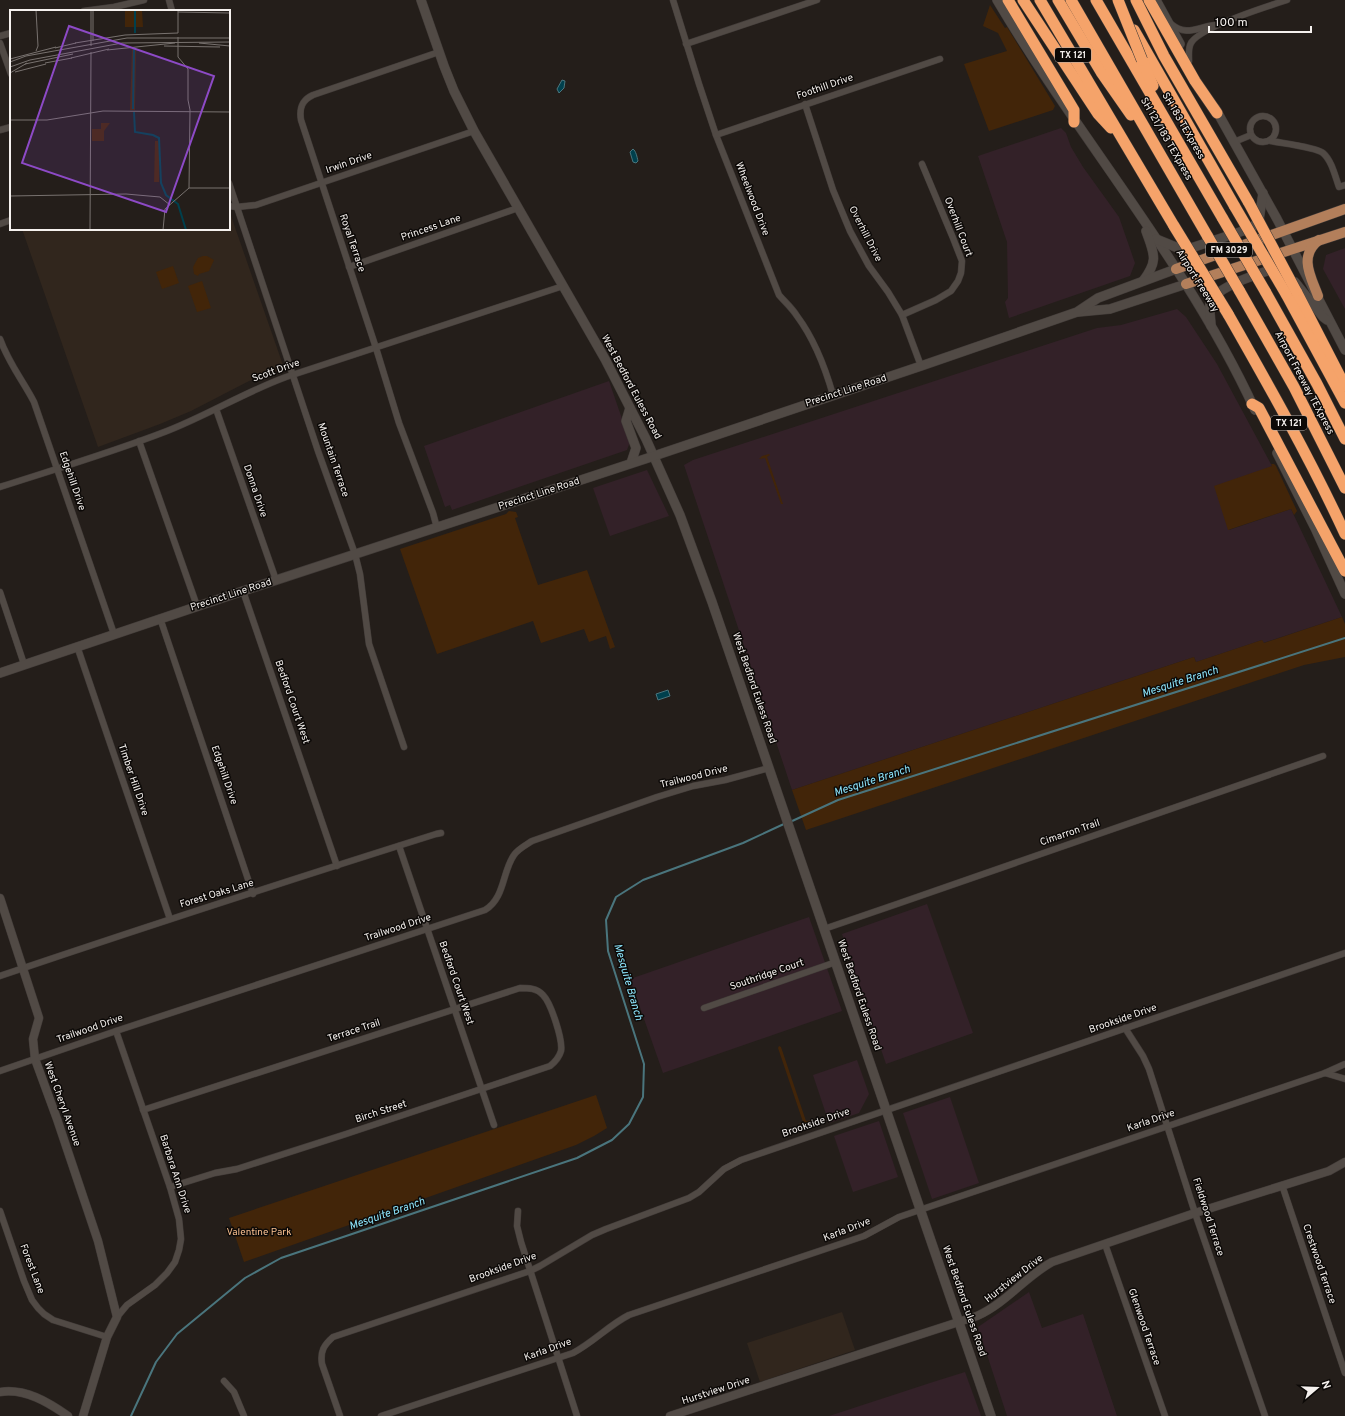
<svg xmlns="http://www.w3.org/2000/svg" width="1345" height="1416" font-family="Overpass,sans-serif">
<style>
.commercial{fill:#332128}
.built{fill:#31261d}
.green{fill:#422509}
.water{fill:#00404d;stroke:#4a757d}
.lines{fill:none;stroke-linecap:round;stroke-linejoin:round}
.stream{stroke:#4a757d;stroke-width:2}
.minor-casing{stroke:#413b38;stroke-width:7}
.tertiary-casing{stroke:#413b38;stroke-width:9}
.secondary-casing{stroke:#413b38;stroke-width:10}
.primary-casing{stroke:#413b38;stroke-width:11}
.motorway-casing{stroke:#413b38;stroke-width:12}
.minor{stroke:#514a45;stroke-width:6}
.tertiary{stroke:#514a45;stroke-width:8}
.secondary{stroke:#514a45;stroke-width:9}
.primary{stroke:#b37f5b;stroke-width:10}
.motorway{stroke:#f5a36a;stroke-width:11}
.motorway-bridge-casing{stroke:#413b38;stroke-width:12;stroke-linecap:butt}
.motorway-bridge{stroke:#f5a36a;stroke-width:11}
.labels{text-anchor:middle;dominant-baseline:central;stroke-width:3;stroke-linejoin:round;paint-order:stroke}
.shield{fill:#0c0907;stroke:#afaba9;stroke-width:1}
.shield-label{font-size:9px;font-weight:bold;fill:#f5f1ee}
.street-label{font-size:10px;fill:#f5f1ee;stroke:#0c0907}
.park-label{font-size:10px;fill:#fac090;stroke:#0c0907}
.water-label{font-size:11px;font-style:italic;fill:#8ee7fe;stroke:#0c0907}
.inset-river{fill:none;stroke:#00404d;stroke-width:2}
.inset-road{fill:none;stroke:#78726f;stroke-width:1}
.view{fill:#8d4ac6;fill-opacity:0.15;stroke:#8d4ac6;stroke-width:2}
.inset-edge{fill:none;stroke:#f5f1ee;stroke-width:2}
</style>
<rect width="100%" height="100%" fill="#241e1a"/>
<g class="commercial">
<path d="M1061,128L1066,133L1071,147L1083,167L1119,217L1135,263L1130,276L1009,318L1005,302L1008,298L1007,242L978,156Z"/>
<path d="M1345,248V309L1323,269L1326,255Z"/>
<path d="M1177,309L1186,317L1217,364L1272,466L1229,530L1291,509L1342,617L1263,643L1262,640L1196,662L1194,657L792,790L684,465L693,460L1097,328L1121,325Z"/>
<path d="M609,381L630,442L627,450L452,510L450,505L445,507L424,446Z"/>
<path d="M647,470L669,516L610,536L593,488Z"/>
<path d="M927,904L973,1033L886,1064L842,934Z"/>
<path d="M809,917L842,1011L663,1073L630,979Z"/>
<path d="M857,1060L869,1094L859,1113L829,1123L813,1075Z"/>
<path d="M950,1097L979,1183L932,1199L903,1113Z"/>
<path d="M879,1121L898,1177L853,1192L834,1136Z"/>
<path d="M1029,1292L1042,1328L1083,1314L1117,1416H1007L978,1327Z"/>
<path d="M965,1372L981,1416H829L933,1382Z"/>
</g>
<g class="built">
<path d="M229,213H230L284,368L249,381L191,411L160,424L98,447L22,229H229Z"/>
<path d="M842,1312L855,1350L760,1382L747,1343Z"/>
</g>
<g class="green">
<path d="M990,5L1005,28L1007,27L1055,106L1053,110L989,131L964,64L1007,51L998,33L983,26Z"/>
<path d="M203,256H207L214,260L209,271L199,274L198,276L194,274L193,267L198,258Z"/>
<path d="M173,266L179,283L162,289L156,272Z"/>
<path d="M202,281L211,308L197,312L188,286Z"/>
<path d="M769,454L770,455L767,457L783,504H781L765,458L759,459L762,456Z"/>
<path d="M1271,464H1274L1276,466L1297,511L1294,515L1291,509L1228,530L1214,486L1272,466Z"/>
<path d="M509,511L516,512L518,517L515,518L538,585L587,570L615,647L610,649L606,636L589,642L584,629L541,643L533,621L437,654L400,549L506,514Z"/>
<path d="M1342,617L1345,624V657L1304,665L806,830L792,790L1194,657L1196,662L1262,640L1264,643Z"/>
<path d="M779,1046L781,1047L806,1121L812,1120L815,1126L800,1131L799,1124L803,1122L778,1048Z"/>
<path d="M596,1095L607,1128L594,1136L576,1145L244,1262L229,1218Z"/>
</g>
<g class="water">
<path d="M562,80L565,81L564,88L559,93L557,89Z"/>
<path d="M633,149C636,151 637,157 638,161L636,163L633,162L630,152Z"/>
<path d="M668,690L670,696L658,700L656,694Z"/>
</g>
<g class="lines">
<g class="stream">
<path d="M790,822L838,800L1345,638"/>
<path d="M131,1416L156,1362L177,1334L245,1278L281,1258L577,1158L612,1140L629,1124L643,1097L644,1064L608,951L606,920L616,897L643,880L743,843L786,823"/>
</g>
<defs>
<g id="minor">
<path d="M169,0L172,11"/>
<path d="M673,0L699,84L716,135L779,295C785,302 792,308 797,316C815,340 825,367 833,395"/>
<path d="M84,11L114,7L144,0"/>
<path d="M1171,24C1187,37 1197,27 1215,25"/>
<path d="M0,36L11,33"/>
<path d="M0,43L11,74"/>
<path d="M686,44L817,0"/>
<path d="M1189,61C1189,56 1188,48 1191,43C1199,28 1268,6 1287,0"/>
<path d="M805,104L833,190L850,231L869,266L888,292L902,315L921,366"/>
<circle cx="1263" cy="129" r="13"/>
<path d="M0,130L11,127"/>
<path d="M716,135L940,59"/>
<path d="M1271,141C1281,143 1316,147 1323,153C1332,161 1335,176 1339,187L1345,185"/>
<path d="M1234,142L1251,135"/>
<path d="M229,183L318,451L355,554L360,574L369,644L404,747"/>
<path d="M229,206L237,207L256,205L474,131"/>
<path d="M0,224L11,220"/>
<path d="M349,267L518,208"/>
<path d="M902,315L936,300L951,291L958,281L961,273L962,261L953,238L922,164"/>
<path d="M0,339C9,364 22,379 34,402L114,634"/>
<path d="M216,409L276,580"/>
<path d="M139,441L197,606"/>
<path d="M0,487C56,469 113,452 167,431C208,415 245,392 286,377L563,286"/>
<path d="M437,528L433,513L399,423L376,348L301,120C299,108 302,100 313,95L439,52"/>
<path d="M243,591L337,866"/>
<path d="M0,592L24,664"/>
<path d="M160,618L253,894"/>
<path d="M77,646L170,919"/>
<path d="M399,846L494,1125"/>
<path d="M824,929L897,904L1323,756"/>
<path d="M0,976C145,927 290,880 436,834L441,833"/>
<path d="M704,1008L836,962"/>
<path d="M1125,1028L1143,1056L1149,1069L1195,1213L1265,1416"/>
<path d="M116,1031L170,1187L179,1219L181,1239L179,1250L175,1262L167,1273L155,1285L127,1305L117,1317"/>
<path d="M0,1071L116,1031L485,910C505,898 502,872 514,855C518,849 526,845 532,841L657,797L693,786L725,780L769,768"/>
<path d="M1325,1073L1345,1064"/>
<path d="M143,1110L520,988C528,988 537,988 543,995C551,1003 563,1040 561,1051C559,1058 555,1062 550,1066L346,1134L237,1169L215,1173L170,1187"/>
<path d="M1282,1185L1345,1373"/>
<path d="M0,1211L24,1281L32,1300L38,1308L44,1314L53,1320L107,1337"/>
<path d="M518,1211L517,1226L521,1242L577,1416"/>
<path d="M1105,1244L1165,1416"/>
<path d="M224,1381L234,1392L244,1416"/>
<path d="M340,1416L322,1364C320,1351 324,1345 333,1337L530,1271L540,1266L592,1235L606,1229L689,1198L699,1192L724,1169L741,1160L1345,953"/>
<path d="M381,1416L573,1353C594,1342 609,1325 629,1315L864,1236L899,1217L1325,1073L1345,1079"/>
</g>
<g id="tertiary">
<path d="M0,898L39,1018L33,1039L35,1059L57,1119L98,1241L117,1317L107,1337L83,1416"/>
<path d="M0,1392C25,1388 48,1402 68,1416"/>
<path d="M670,1416L977,1316C1006,1303 1025,1277 1052,1262L1195,1213L1329,1171L1345,1162"/>
</g>
<g id="secondary">
<path d="M421,0L444,66L454,91L474,131L605,359L646,439L680,515L712,602L991,1416"/>
<path d="M997,0C1079,139 1187,262 1255,410"/>
<path d="M1156,0L1180,44"/>
<path d="M1215,108L1277,219L1345,350"/>
<path d="M1156,239L1178,248L1188,249L1252,228L1259,220L1263,193"/>
<path d="M1143,281C1159,260 1154,254 1146,231"/>
<path d="M1295,282L1323,317L1327,320"/>
<path d="M1078,312L1110,309L1186,284"/>
<path d="M1211,326C1211,319 1209,310 1210,304C1215,286 1257,275 1273,269L1278,271"/>
<path d="M630,408L626,421L636,448L631,463"/>
<path d="M1277,453L1315,528L1345,594"/>
<path d="M0,673L243,591L654,456L921,366L1077,312L1098,298L1176,269"/>
</g>
<g id="primary">
<path d="M1176,269L1345,209"/>
<path d="M1186,284L1345,232"/>
<path d="M1318,296C1311,277 1298,256 1319,240"/>
</g>
<g id="motorway">
<path d="M1008,0L1074,110V122"/>
<path d="M1023,0L1098,114L1111,128"/>
<path d="M1040,0L1174,226"/>
<path d="M1058,0L1101,72L1131,115"/>
<path d="M1071,0L1208,237"/>
<path d="M1096,0L1223,219"/>
<path d="M1136,0L1164,56L1249,203"/>
<path d="M1149,0L1195,81L1217,113"/>
<path d="M1134,30L1235,207"/>
<path d="M1142,60L1153,86"/>
<path d="M1239,290L1294,387L1345,488"/>
<path d="M1265,291L1317,384L1345,439"/>
<path d="M1296,291L1345,386"/>
<path d="M1286,294L1345,403"/>
<path d="M1228,314C1269,386 1310,458 1345,534"/>
<path d="M1252,404L1259,408L1345,571"/>
</g>
</defs>
<use href="#minor" class="minor-casing"/>
<use href="#tertiary" class="tertiary-casing"/>
<use href="#secondary" class="secondary-casing"/>
<use href="#primary" class="primary-casing"/>
<use href="#motorway" class="motorway-casing"/>
<use href="#minor" class="minor"/>
<use href="#tertiary" class="tertiary"/>
<use href="#secondary" class="secondary"/>
<use href="#primary" class="primary"/>
<use href="#motorway" class="motorway"/>
<defs>
<g id="motorway-bridge">
<path d="M1118,0L1142,60"/>
<path d="M1249,203L1296,291"/>
<path d="M1235,207L1286,294"/>
<path d="M1223,219L1265,291"/>
<path d="M1174,226L1228,314"/>
<path d="M1208,237L1239,290"/>
</g>
</defs>
<use href="#motorway-bridge" class="motorway-bridge-casing"/>
<use href="#motorway-bridge" class="motorway-bridge"/>
</g>
<g class="labels">
<g class="shield">
<rect x="1055" y="48" width="36" height="14" rx="3"/>
<rect x="1206" y="243" width="46" height="14" rx="3"/>
<rect x="1271" y="416" width="36" height="14" rx="3"/>
</g>
<g class="shield-label">
<text x="1073" y="55">TX 121</text>
<text x="1229" y="250">FM 3029</text>
<text x="1289" y="423">TX 121</text>
</g>
<g class="street-label">
<text transform="translate(825 87) rotate(-19)">Foothill Drive</text>
<text transform="translate(1183 126) rotate(60)">SH 183 TEXpress</text>
<text transform="translate(1166 139) rotate(60)">SH 121/183 TEXpress</text>
<text transform="translate(349 163) rotate(-19)">Irwin Drive</text>
<text transform="translate(752 199) rotate(69)">Wheelwood Drive</text>
<text transform="translate(958 227) rotate(69)">Overhill Court</text>
<text transform="translate(431 228) rotate(-19)">Princess Lane</text>
<text transform="translate(865 234) rotate(63)">Overhill Drive</text>
<text transform="translate(352 243) rotate(71)">Royal Terrace</text>
<text transform="translate(1197 281) rotate(58)">Airport Freeway</text>
<text transform="translate(276 371) rotate(-20)">Scott Drive</text>
<text transform="translate(1304 383) rotate(62)">Airport Freeway TEXpress</text>
<text transform="translate(631 387) rotate(62)">West Bedford Euless Road</text>
<text transform="translate(846 391) rotate(-18)">Precinct Line Road</text>
<text transform="translate(333 460) rotate(71)">Mountain Terrace</text>
<text transform="translate(72 481) rotate(71)">Edgehill Drive</text>
<text transform="translate(255 491) rotate(71)">Donna Drive</text>
<text transform="translate(539 494) rotate(-18)">Precinct Line Road</text>
<text transform="translate(231 595) rotate(-18)">Precinct Line Road</text>
<text transform="translate(754 688) rotate(71)">West Bedford Euless Road</text>
<text transform="translate(292 702) rotate(71)">Bedford Court West</text>
<text transform="translate(224 775) rotate(71)">Edgehill Drive</text>
<text transform="translate(694 777) rotate(-14)">Trailwood Drive</text>
<text transform="translate(133 780) rotate(71)">Timber Hill Drive</text>
<text transform="translate(1070 833) rotate(-19)">Cimarron Trail</text>
<text transform="translate(217 894) rotate(-17)">Forest Oaks Lane</text>
<text transform="translate(398 928) rotate(-18)">Trailwood Drive</text>
<text transform="translate(767 975) rotate(-19)">Southridge Court</text>
<text transform="translate(456 983) rotate(71)">Bedford Court West</text>
<text transform="translate(859 995) rotate(71)">West Bedford Euless Road</text>
<text transform="translate(1123 1019) rotate(-19)">Brookside Drive</text>
<text transform="translate(90 1029) rotate(-19)">Trailwood Drive</text>
<text transform="translate(354 1031) rotate(-18)">Terrace Trail</text>
<text transform="translate(62 1104) rotate(70)">West Cheryl Avenue</text>
<text transform="translate(381 1112) rotate(-18)">Birch Street</text>
<text transform="translate(1151 1121) rotate(-19)">Karla Drive</text>
<text transform="translate(816 1123) rotate(-19)">Brookside Drive</text>
<text transform="translate(175 1174) rotate(72)">Barbara Ann Drive</text>
<text transform="translate(1208 1217) rotate(72)">Fieldwood Terrace</text>
<text transform="translate(847 1230) rotate(-21)">Karla Drive</text>
<text transform="translate(1319 1264) rotate(71)">Crestwood Terrace</text>
<text transform="translate(503 1268) rotate(-20)">Brookside Drive</text>
<text transform="translate(32 1269) rotate(69)">Forest Lane</text>
<text transform="translate(1014 1279) rotate(-38)">Hurstview Drive</text>
<text transform="translate(964 1301) rotate(71)">West Bedford Euless Road</text>
<text transform="translate(1144 1327) rotate(71)">Glenwood Terrace</text>
<text transform="translate(548 1350) rotate(-20)">Karla Drive</text>
<text transform="translate(716 1391) rotate(-18)">Hurstview Drive</text>
</g>
<g class="park-label">
<text x="259" y="1232">Valentine Park</text>
</g>
<g class="water-label">
<text transform="translate(1180 682) rotate(-18)">Mesquite Branch</text>
<text transform="translate(872 781) rotate(-18)">Mesquite Branch</text>
<text transform="translate(628 982) rotate(74)">Mesquite Branch</text>
<text transform="translate(387 1214) rotate(-19)">Mesquite Branch</text>
</g>
</g>
<g transform="translate(10 10)">
<rect width="220" height="220" fill="#241e1a"/>
<path d="M115,0H132L133,17H115ZM122,38H126L125,100H120ZM91,113H100L94,121V131H82V119H91ZM145,131H148L149,134V172H144Z" fill="#422509"/>
<path class="inset-river" d="M125,0V23M123,99L124,39M124,102L125,122L143,125L149,128L151,173L156,185L168,194L176,220"/>
<path class="inset-road" d="M168,0V23M168,2L220,3M83,31V0M65,33L115,25L168,23M189,33L220,36M81,36V0M154,36L210,37M45,38L66,33M97,40L165,33M26,41L28,36L26,0M61,48L99,39M0,49L46,37M0,52L16,46L117,28H220M35,53L62,48M15,54L63,44M0,57L20,50L112,33L220,32M5,62L36,54M0,63L17,53M0,110H37L93,101L220,102M179,178H220M0,186L116,184L150,187L160,195M80,220L81,42M153,220L155,199L179,178L180,100L178,90V59L168,47V27"/>
<path class="view" d="M59,16L204,66L156,202L12,153Z"/>
<rect width="220" height="220" class="inset-edge"/>
</g>
<g transform="translate(1317 1388) rotate(71)" stroke="#0c0907" stroke-width="3" paint-order="stroke">
<path d="M0-3L7 15L0 10L-7 15Z" fill="#f5f1ee"/>
<text y="-6" font-size="11" font-weight="bold" text-anchor="middle" fill="#f5f1ee">N</text>
</g>
<path d="M1209 26v6h102v-6" fill="none" stroke="#f5f1ee" stroke-width="2"/>
<text x="1215" y="26" font-size="12" fill="#f5f1ee" stroke="#0c0907" stroke-width="3" paint-order="stroke">100 m</text>
</svg>
